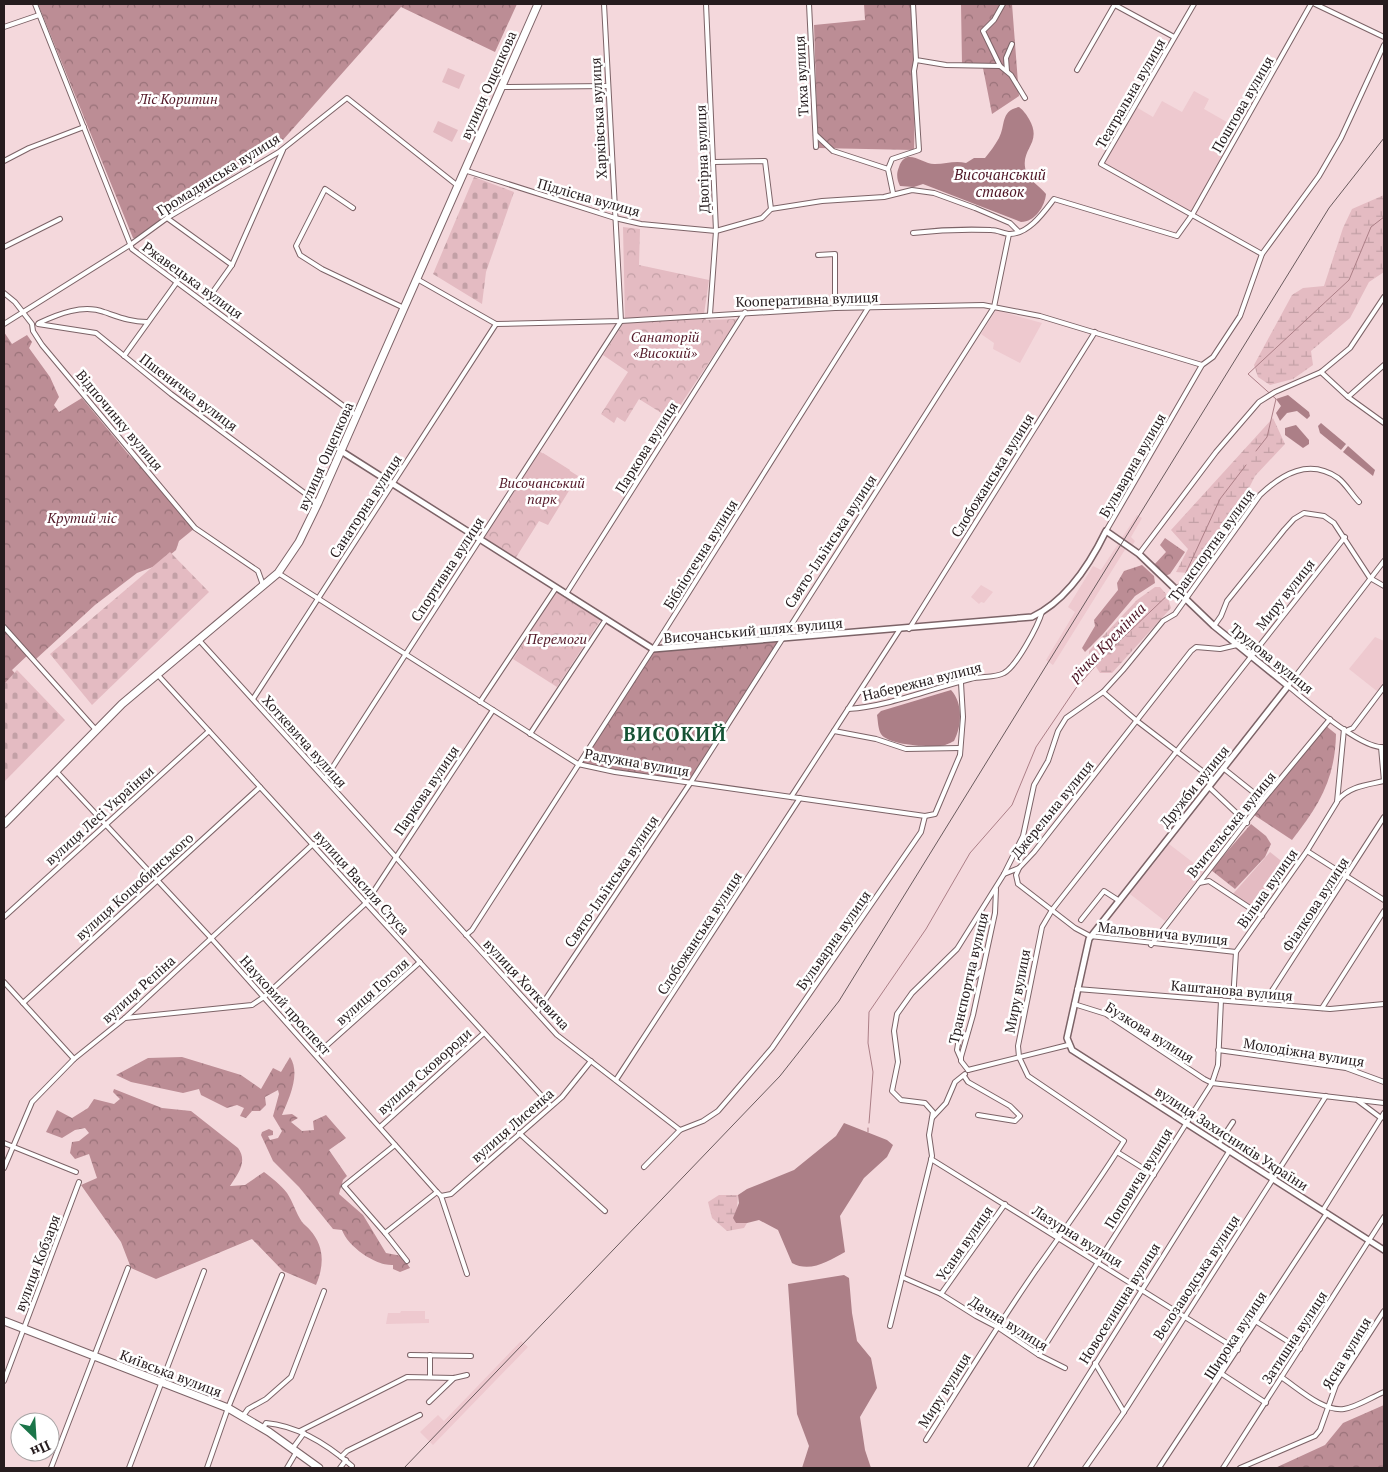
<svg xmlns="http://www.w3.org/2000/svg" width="1388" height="1472" font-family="'PT Serif',serif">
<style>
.built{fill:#eec9cf}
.forest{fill:url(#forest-crowns)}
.wetland{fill:url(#wetland-marsh)}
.cemetery{fill:url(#cemetery-stones)}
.park{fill:url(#park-crowns)}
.garden{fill:#e4bbc2}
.water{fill:#ac7f87}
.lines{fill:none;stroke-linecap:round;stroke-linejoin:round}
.stream{stroke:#ac7f87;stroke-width:1}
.street-casing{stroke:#7c6367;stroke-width:6}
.secondary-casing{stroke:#7c6367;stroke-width:8}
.highway-casing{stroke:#7c6367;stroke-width:9}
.street{stroke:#fff;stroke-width:4}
.secondary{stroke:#fff;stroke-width:5}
.highway{stroke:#fff;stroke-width:7}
.rail{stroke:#6a5a5d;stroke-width:1}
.labels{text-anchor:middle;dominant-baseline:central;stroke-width:5;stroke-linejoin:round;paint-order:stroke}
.street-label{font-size:14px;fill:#261c1e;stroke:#fff}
.park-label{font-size:14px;font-style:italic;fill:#541a29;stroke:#fff}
.water-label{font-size:15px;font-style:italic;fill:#4f1626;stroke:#fff}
.district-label{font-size:19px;font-weight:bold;letter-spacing:1px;fill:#165234;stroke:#fff}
</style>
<defs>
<pattern id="forest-crowns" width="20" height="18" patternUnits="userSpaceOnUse" patternTransform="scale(1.25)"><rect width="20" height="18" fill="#bc8d95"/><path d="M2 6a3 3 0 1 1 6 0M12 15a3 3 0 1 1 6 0" fill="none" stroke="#997279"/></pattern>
<pattern id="wetland-marsh" width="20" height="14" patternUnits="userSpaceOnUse" patternTransform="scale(1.25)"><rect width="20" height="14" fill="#e4bbc2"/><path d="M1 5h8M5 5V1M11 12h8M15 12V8" fill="none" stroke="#c3a0a6"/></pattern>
<pattern id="cemetery-stones" width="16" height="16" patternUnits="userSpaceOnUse" patternTransform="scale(1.25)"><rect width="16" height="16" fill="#e4bbc2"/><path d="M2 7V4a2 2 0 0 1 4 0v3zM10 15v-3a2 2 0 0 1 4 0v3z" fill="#c3a0a6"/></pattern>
<pattern id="park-crowns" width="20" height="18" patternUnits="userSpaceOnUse" patternTransform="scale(1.25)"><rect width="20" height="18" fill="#e4bbc2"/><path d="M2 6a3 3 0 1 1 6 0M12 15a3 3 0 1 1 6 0" fill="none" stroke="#c3a0a6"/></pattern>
</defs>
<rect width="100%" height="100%" fill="#f4d8dc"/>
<g class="built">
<path d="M1194,91L1209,99L1204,109L1239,129L1191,213L1104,164L1136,107L1153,117L1162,101L1182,112Z"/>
<path d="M996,310L1042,323L1020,363L993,349L994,343L981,334Z"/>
<path d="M1137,515L1142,518L1131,537L1135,541L1132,546L1126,548L1053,665L1046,660L1075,612L1068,607L1093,566L1101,570Z"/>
<path d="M981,585L993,592L984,603L981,602L979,604L971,597Z"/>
<path d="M1375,637L1384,641V683L1378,692L1349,669Z"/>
<path d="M1169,844L1204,871L1165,921L1130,894L1150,864L1152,866Z"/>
<path d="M401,1311H425V1319H429V1323L386,1324L388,1313H400Z"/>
<path d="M521,1341L528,1347L433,1445L420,1432L438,1415L444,1421Z"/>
</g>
<g class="forest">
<path d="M38,4H517L495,52L401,7L282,141L139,239L133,238Z"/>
<path d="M864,4H913L916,60L914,150L818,148L814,25L865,20Z"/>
<path d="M961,4H1012L1019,96L992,114L982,63L962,65Z"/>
<path d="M4,332L12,344L27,335L32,342L29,348L50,377L59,397L54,405L59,412L82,398L129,455L147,471L183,517L195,528L179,541L176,550L158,565L137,573L95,605L36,659L30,653L12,670L31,692L4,719Z"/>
<path d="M1165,538L1185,552L1170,574L1163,577L1153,566L1166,552L1160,545Z"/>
<path d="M1142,565L1154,576L1155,583L1135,596L1103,634L1085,652L1082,648L1095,626L1094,620L1118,590L1117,583L1124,571Z"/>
<path d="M780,639L691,782L578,764L653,649Z"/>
<path d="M1326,726L1336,734C1335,780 1319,805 1292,840L1254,815Z"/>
<path d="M1251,824L1266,836L1271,844L1265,857L1235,889L1211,870Z"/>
<path d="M182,1057L241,1075L261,1089L273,1068L281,1072L290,1057C301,1074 289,1098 282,1115L292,1114L298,1118L291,1122L302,1131L314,1130L313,1121L326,1115L346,1138L329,1150L347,1176L343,1180L339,1194L363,1215L386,1253L402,1256L410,1268L400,1272L393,1269V1265C376,1266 348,1247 342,1230L333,1229L299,1187L273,1161L261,1135L262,1132L269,1129L273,1131V1135L268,1136L270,1140L278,1138L282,1131L273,1116L279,1094L278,1090L265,1097L266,1105L260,1111H252L246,1118L240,1116L244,1108L237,1105L227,1108L201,1095L199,1089L183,1093L131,1082L116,1075L148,1058Z"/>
<path d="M114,1089L162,1108L191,1111L238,1148C248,1162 238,1173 230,1186L245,1185L264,1172C272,1178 281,1185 287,1193C293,1202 296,1213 302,1222C304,1225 308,1227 310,1230C325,1247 324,1266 316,1285L283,1271L252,1239L156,1279L131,1268L121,1242L81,1185L97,1178L89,1154L75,1159L70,1153L72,1142L79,1141L89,1133L85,1128L75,1130L62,1138L46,1132L57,1110L72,1118L88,1108L94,1099L114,1104L120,1099L113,1092Z"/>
<path d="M1384,1405V1468H1275L1325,1445L1343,1423Z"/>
</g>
<g class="wetland">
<path d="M1384,195V272L1369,282L1350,318L1311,351L1313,365L1293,379L1270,385L1258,377L1254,365L1292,295L1303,288L1324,286L1343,228L1352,209Z"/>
<path d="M1273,418L1285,444L1255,476L1247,492L1187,573L1176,572L1188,549L1171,530Z"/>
<path d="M1155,587H1160L1167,595L1171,608L1112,673H1100L1089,656V651L1137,600Z"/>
<path d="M719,1195H738L736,1223H747L744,1228L727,1231L712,1218L708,1202Z"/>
</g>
<g class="cemetery">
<path d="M474,177L514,192L486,272L482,304L433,274Z"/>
<path d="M170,552L209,592L92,705L50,654Z"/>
<path d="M17,670L65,720L4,782V684Z"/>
</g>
<g class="park">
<path d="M623,227L640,229L639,265L709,280L704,314L706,320L738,319L671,419L639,399L625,422L617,417L614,423L601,414L628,372L603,355L625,321Z"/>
<path d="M539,451L578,476L548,525L539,521L515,559L482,538Z"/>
<path d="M558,589L602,618L557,687L513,659Z"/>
</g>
<g class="garden">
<path d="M448,68L465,75L459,89L442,82Z"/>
<path d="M438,121L458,130L452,142L433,132Z"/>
<path d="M543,453L570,470L540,517L513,500Z"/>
<path d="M1270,852L1285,864L1257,909L1232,895Z"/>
</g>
<g class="water">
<path d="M1019,107C1024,111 1026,114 1029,119C1044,145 1017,149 1027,174C1030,181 1041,187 1046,194C1045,206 1035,222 1021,222L923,184L914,187L900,186C897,180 896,174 899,167C906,146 923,165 935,164C946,164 955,160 966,163L974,158H985C990,152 995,145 999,138C1006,125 1000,111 1019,107Z"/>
<path d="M1288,395L1309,412L1310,416L1307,419L1297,411L1287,413L1280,421L1276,413L1281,406L1276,399Z"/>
<path d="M1321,423L1346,444L1341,450L1320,433L1318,426Z"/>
<path d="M1296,425L1309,440V444L1303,448L1285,435V428Z"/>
<path d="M1348,446L1375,470L1373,476L1343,452Z"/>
<path d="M951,690C963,703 962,726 954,741C950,743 944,746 940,746C927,747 888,745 881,734C878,729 878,721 877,715L881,711Z"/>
<path d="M844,1123L887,1140L893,1145L887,1157L864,1178L840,1216L845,1252C829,1261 810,1273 792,1263L778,1230L759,1220L747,1223H736L733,1218L739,1203L738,1195L747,1189L794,1170L836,1136Z"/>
<path d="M844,1275L849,1278L852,1313L857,1341L871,1358L877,1388L860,1417L865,1450L871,1468H802L809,1446L797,1414L788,1284Z"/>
</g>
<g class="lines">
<g class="stream">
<path d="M1256,451L1267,437L1276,399L1248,374L1349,280L1371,227L1384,217"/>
<path d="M1176,586L1182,581L1220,499L1246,465"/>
<path d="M869,1123L873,1072L868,1043L869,1012L926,929L970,853L1012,805L1036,747L1076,688L1106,654L1174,589"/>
<path d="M868,1132V1128"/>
</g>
<defs>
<g id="street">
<path d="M35,4L132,249L357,416"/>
<path d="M706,4L716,231L710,314"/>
<path d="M809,4L816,147"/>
<path d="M913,4L916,60L946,65L1000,66"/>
<path d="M1003,4L994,20L983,31L1000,66L1011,75L1025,98"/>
<path d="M1194,4L1101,164L1262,254"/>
<path d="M1315,4L1384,37"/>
<path d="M1115,5L1174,37"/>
<path d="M4,27L39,15"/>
<path d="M1077,70L1115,4"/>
<path d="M1007,71L1006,58L1012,44"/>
<path d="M502,87L608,86"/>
<path d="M816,135L833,151L888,169"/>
<path d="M4,161L29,148L84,127"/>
<path d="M714,162L765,161L771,209"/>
<path d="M464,170L615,218L641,224L716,231L762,218L771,209L822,201L884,197L912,190L934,193L975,208L1010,223L1018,231"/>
<path d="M893,193L888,169L892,159L919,150L914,71L916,60"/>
<path d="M353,208L325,189L296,246L300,255L322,269L404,308"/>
<path d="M167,218L232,265"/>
<path d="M913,233C939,230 965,229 991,230C998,230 1004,234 1010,234C1029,234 1044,212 1054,199L1177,236L1192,215L1311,4"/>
<path d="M4,247L60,219"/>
<path d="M818,255L835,254V308"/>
<path d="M417,279L496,324L621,321L835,308L983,305L1040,316L1202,365"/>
<path d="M4,293L15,302L32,324L33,331L42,345L195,528L258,571L263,585"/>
<path d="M205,303L232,265L283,150"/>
<path d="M39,323C58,314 83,304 104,312C119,317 131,322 147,322"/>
<path d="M4,324L130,245L167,218L279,152L347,98L458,186"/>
<path d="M38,324L96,333L171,394L318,503"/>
<path d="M124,356L177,282"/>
<path d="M1321,372L1348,397L1384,423"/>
<path d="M1348,397L1384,365"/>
<path d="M1106,531L1202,365L1213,357L1240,316L1262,254L1319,176L1341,138L1384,45"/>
<path d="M1139,554L1216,452L1259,402L1275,392L1321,372L1350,348L1384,297"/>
<path d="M1384,561L1288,686C1307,701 1362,750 1384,747"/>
<path d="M278,573L578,764L615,772L925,816L935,814L960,755L963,717L961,683"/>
<path d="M566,594L745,312"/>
<path d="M1214,626L1221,616L1227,601L1284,530L1294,519L1304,513L1324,516L1334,523L1370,578L1384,586"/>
<path d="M4,627L96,730"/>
<path d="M909,629L1095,332"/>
<path d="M198,639L557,1035L680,1130"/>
<path d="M157,674L551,1106"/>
<path d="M1103,692L1137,721L1214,780"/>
<path d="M253,699L496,324"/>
<path d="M480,702L556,588"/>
<path d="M848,709C890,706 930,689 970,679C981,676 995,678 1004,673C1016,667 1038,626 1042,612"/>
<path d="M1348,730L1353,728L1384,687"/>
<path d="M834,731L876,739L906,749L960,748"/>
<path d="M530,734L606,619"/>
<path d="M1381,747L1384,781"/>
<path d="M1223,768L1263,800"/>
<path d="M56,771L211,938L437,1192L441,1196L467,1274"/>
<path d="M325,779L621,321L604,4"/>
<path d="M1209,787L1247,823"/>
<path d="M791,797L900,629"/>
<path d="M1338,800C1350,786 1367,785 1384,781"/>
<path d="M1307,851L1384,900"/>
<path d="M1019,868L1016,875L1018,884L1075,928L1090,936L1236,952"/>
<path d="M1004,874L1019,868L1034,852L1191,651L1196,647L1220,649L1237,645"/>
<path d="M1199,883L1209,881L1262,916"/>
<path d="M4,917L209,731"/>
<path d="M1081,920L1104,891L1118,900"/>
<path d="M466,935L472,930L653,649L868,308"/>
<path d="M1151,945L1263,800L1330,719"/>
<path d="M4,982L74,1059"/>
<path d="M1077,989L1330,1009L1384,1004"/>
<path d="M1233,1001L1236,952L1307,851L1337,802L1344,729"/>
<path d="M23,1003L260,787"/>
<path d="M1264,1003L1384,817"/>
<path d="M1074,1004L1106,1014L1204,1079L1212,1083L1218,1065L1221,1000"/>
<path d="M1322,1008L1384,911"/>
<path d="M537,1012L691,782L994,307L1009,234"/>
<path d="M125,1018L252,1005L264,997L366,903L493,710"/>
<path d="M1218,1050L1346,1068L1384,1082"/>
<path d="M316,1055L420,962"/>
<path d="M961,1059L957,1050L967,991L973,979L981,971"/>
<path d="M968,1070L961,1061V1057L973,1015L995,913L996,889"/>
<path d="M968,1070L1068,1045"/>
<path d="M964,1076L968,1082L1010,1106L1020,1116L1015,1121L978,1115"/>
<path d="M616,1080L800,798"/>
<path d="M1357,1100L1381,1118"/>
<path d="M932,1118L946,1103L955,1082L965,1074"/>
<path d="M380,1127L484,1033"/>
<path d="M519,1133L605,1211"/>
<path d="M4,1143L76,1172"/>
<path d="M1219,1143L1233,1122"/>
<path d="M1117,1152L1154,1175"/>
<path d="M931,1159L1238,1350"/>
<path d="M644,1167L680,1130L703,1121L718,1111L772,1048L921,832L925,816"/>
<path d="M4,1168L32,1102L74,1059L125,1018L313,844"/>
<path d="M441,1196L451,1194L562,1097L591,1061"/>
<path d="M1323,1210L1384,1113"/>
<path d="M385,1233L344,1186L395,1145"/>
<path d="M407,1261L385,1233L437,1192"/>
<path d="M902,1277L941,1294L976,1316L999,1328L1039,1355L1065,1368"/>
<path d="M941,1294L1005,1204"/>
<path d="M1257,1322L1300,1349"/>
<path d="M890,1326L932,1156L929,1135L933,1112L925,1103L901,1100L892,1091L898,1062L894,1031L897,1014L912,993L957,949L1004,874L1023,836L1034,785L1048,761L1058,731L1066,718L1103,692L1123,670L1163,621L1175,614L1260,495C1282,474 1309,458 1338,478C1346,484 1352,495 1359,502"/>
<path d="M410,1355L471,1356"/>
<path d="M430,1355V1377"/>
<path d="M1039,1355L1212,1083L1384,1103"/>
<path d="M1095,1363L1124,1412"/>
<path d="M1222,1374L1266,1403"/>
<path d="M1281,1377C1298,1388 1323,1412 1344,1409C1357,1407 1372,1397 1384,1392"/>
<path d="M4,1381L79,1182"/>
<path d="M429,1402L454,1378"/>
<path d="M243,1416L248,1409L266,1399L291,1377L324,1291"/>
<path d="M263,1428L266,1423C299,1426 328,1445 352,1466"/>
<path d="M300,1431L407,1377L454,1378L467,1375"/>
<path d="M926,1440C963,1382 999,1323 1038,1267C1067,1226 1097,1184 1124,1141L1028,1076L1019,1057L1018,1046L1042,927L1052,910L1345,537"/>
<path d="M293,1448L304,1433"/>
<path d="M341,1457L347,1451L420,1415"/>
<path d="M51,1468L128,1268"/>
<path d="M129,1468L204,1271"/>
<path d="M207,1468L228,1408L282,1275"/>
<path d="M287,1468L297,1451"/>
<path d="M340,1468L346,1460"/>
<path d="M1030,1468L1230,1150"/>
<path d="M1085,1468L1124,1412L1326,1096"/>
<path d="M1159,1468L1327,1213"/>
<path d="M1223,1468L1384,1217"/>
<path d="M1240,1468L1315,1436L1320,1430L1336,1385L1384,1311"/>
</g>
<path id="secondary" d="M341,451L653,649L1032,617C1066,601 1090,564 1106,531L1139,554L1214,626L1288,686L1089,939L1067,1038L1072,1050L1384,1250"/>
<g id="highway">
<path d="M4,824L122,704L278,573L299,542L318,503L538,4"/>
<path d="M4,1321L228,1408L269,1432L319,1468"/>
</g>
</defs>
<use href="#street" class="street-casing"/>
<use href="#secondary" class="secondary-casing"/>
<use href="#highway" class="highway-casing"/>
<use href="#street" class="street"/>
<use href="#secondary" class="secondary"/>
<use href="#highway" class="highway"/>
<path class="rail" d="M404,1468L780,1076L839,1001L868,954L1329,208L1384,138"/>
</g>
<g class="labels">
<g class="street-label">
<text transform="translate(801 76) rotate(-93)">Тиха вулиця</text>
<text transform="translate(488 85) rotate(-66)">вулиця Ощепкова</text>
<text transform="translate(1130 93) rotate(-60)">Театральна вулиця</text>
<text transform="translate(1242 104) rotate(-60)">Поштова вулиця</text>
<text transform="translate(598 118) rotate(-93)">Харківська вулиця</text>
<text transform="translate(702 159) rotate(-92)">Двогірна вулиця</text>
<text transform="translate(218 174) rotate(-32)">Громадянська вулиця</text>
<text transform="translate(589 197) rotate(16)">Підлісна вулиця</text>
<text transform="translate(193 280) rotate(36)">Ржавецька вулиця</text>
<text transform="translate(807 299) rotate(-2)">Кооперативна вулиця</text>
<text transform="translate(189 392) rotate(37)">Пшеничка вулиця</text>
<text transform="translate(120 420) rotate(50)">Відпочинку вулиця</text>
<text transform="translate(646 447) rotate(-58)">Паркова вулиця</text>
<text transform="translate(325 456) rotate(-66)">вулиця Ощепкова</text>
<text transform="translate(1132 465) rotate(-60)">Бульварна вулиця</text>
<text transform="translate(992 475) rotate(-58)">Слобожанська вулиця</text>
<text transform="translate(365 506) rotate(-57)">Санаторна вулиця</text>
<text transform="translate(830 541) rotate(-57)">Свято-Ільїнська вулиця</text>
<text transform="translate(1211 545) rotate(-54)">Транспортна вулиця</text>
<text transform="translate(700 554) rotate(-58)">Бібліотечна вулиця</text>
<text transform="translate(447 569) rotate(-57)">Спортивна вулиця</text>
<text transform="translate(1285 594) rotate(-52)">Миру вулиця</text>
<text transform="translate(753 630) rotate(-5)">Височанський шлях вулиця</text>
<text transform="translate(1272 658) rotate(39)">Трудова вулиця</text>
<text transform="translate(922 681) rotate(-14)">Набережна вулиця</text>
<text transform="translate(305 741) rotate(48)">Хоткевича вулиця</text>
<text transform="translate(637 762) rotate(10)">Радужна вулиця</text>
<text transform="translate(1194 786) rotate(-51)">Дружби вулиця</text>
<text transform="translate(426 790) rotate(-56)">Паркова вулиця</text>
<text transform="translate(1052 809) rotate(-51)">Джерельна вулиця</text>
<text transform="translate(99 815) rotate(-42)">вулиця Лесі Українки</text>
<text transform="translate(1231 824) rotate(-51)">Вчительська вулиця</text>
<text transform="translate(611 881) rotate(-56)">Свято-Ільїнська вулиця</text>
<text transform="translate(362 882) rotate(48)">вулиця Василя Стуса</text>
<text transform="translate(134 886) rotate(-42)">вулиця Коцюбинського</text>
<text transform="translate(1267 888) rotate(-55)">Вільна вулиця</text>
<text transform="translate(1315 904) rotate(-57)">Фіалкова вулиця</text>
<text transform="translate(699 933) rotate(-57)">Слобожанська вулиця</text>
<text transform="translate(1163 933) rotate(6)">Мальовнича вулиця</text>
<text transform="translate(833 940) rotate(-55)">Бульварна вулиця</text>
<text transform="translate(968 978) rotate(-77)">Транспортна вулиця</text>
<text transform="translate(527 984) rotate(47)">вулиця Хоткевича</text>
<text transform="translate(138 989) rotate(-42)">вулиця Рєпіна</text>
<text transform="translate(1232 990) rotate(5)">Каштанова вулиця</text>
<text transform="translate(372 991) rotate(-42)">вулиця Гоголя</text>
<text transform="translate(1017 991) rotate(-79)">Миру вулиця</text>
<text transform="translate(286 1005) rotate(48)">Науковий проспект</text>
<text transform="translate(1150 1032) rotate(32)">Бузкова вулиця</text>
<text transform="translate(1304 1052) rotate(9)">Молодіжна вулиця</text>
<text transform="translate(424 1071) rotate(-42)">вулиця Сковороди</text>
<text transform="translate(512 1125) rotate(-41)">вулиця Лисенка</text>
<text transform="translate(1232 1138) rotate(33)">вулиця Захисників України</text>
<text transform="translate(1138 1178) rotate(-58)">Поповича вулиця</text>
<text transform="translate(1078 1236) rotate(32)">Лазурна вулиця</text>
<text transform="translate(964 1243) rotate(-55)">Усаня вулиця</text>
<text transform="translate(37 1263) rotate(-69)">вулиця Кобзаря</text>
<text transform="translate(1196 1277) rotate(-57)">Велозаводська вулиця</text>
<text transform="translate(1119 1303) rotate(-58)">Новоселищна вулиця</text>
<text transform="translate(1009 1323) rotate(32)">Дачна вулиця</text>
<text transform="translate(1235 1335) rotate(-57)">Широка вулиця</text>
<text transform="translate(1294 1337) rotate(-57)">Затишна вулиця</text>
<text transform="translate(1346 1353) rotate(-59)">Ясна вулиця</text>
<text transform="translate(171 1373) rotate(21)">Київська вулиця</text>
<text transform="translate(944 1390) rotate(-58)">Миру вулиця</text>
</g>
<g class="park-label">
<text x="178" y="98">Ліс Коритин</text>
<text x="665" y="336">Санаторій<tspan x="665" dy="16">«Високий»</tspan></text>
<text x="542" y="482">Височанський<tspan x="542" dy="16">парк</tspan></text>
<text x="82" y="517">Крутий ліс</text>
<text x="557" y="638">Перемоги</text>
</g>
<g class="water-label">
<text x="1000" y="174">Височанський<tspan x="1000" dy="17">ставок</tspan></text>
<text transform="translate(1107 642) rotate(-46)">річка Кремінна</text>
</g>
<g class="district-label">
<text x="675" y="733">ВИСОКИЙ</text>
</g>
</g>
<rect width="1388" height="1472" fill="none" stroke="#261c1e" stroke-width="10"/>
<g transform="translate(35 1437) rotate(155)"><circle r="24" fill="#ffffff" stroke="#a8a4a5"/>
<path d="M0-4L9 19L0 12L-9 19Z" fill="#1b7549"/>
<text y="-8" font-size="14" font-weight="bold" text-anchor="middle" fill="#261c1e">Пн</text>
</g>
</svg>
